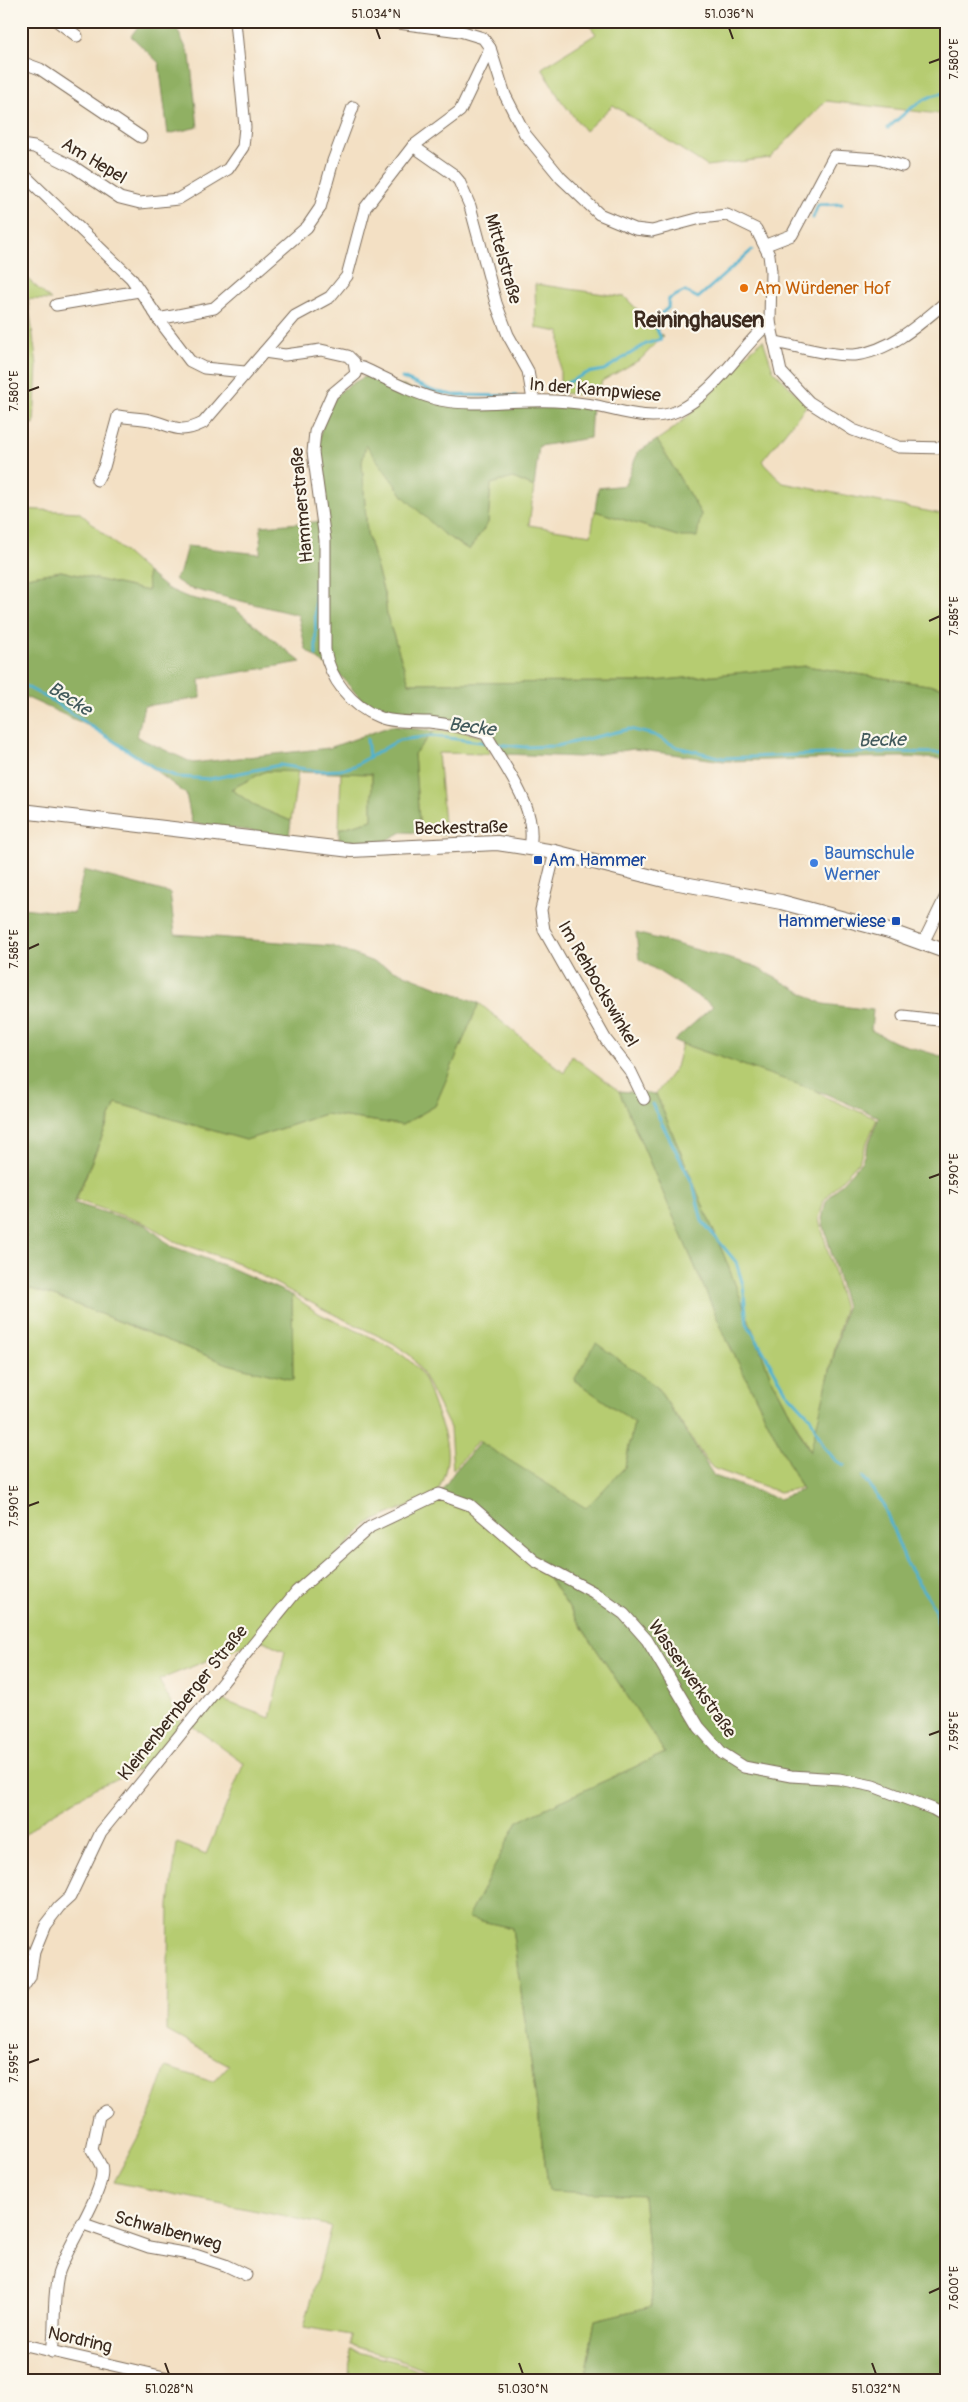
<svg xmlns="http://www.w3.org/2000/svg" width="968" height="2402" font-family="Pangolin,sans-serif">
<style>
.green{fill:#b6cc71;stroke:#787b48}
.forest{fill:#90b063;stroke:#666d40}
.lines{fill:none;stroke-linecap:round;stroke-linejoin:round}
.stream{stroke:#50b2cf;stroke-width:3}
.minor-casing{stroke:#7b6a58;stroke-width:13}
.major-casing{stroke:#7b6a58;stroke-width:16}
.minor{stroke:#fff;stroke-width:11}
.major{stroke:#fff;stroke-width:14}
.ticks{fill:none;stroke:#3b2a1e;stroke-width:2}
.food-dot{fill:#e8710a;stroke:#fbf7ec;stroke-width:2}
.transit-dot{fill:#1a4fb4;stroke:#fbf7ec;stroke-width:2}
.shop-dot{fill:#3f7fe0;stroke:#fbf7ec;stroke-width:2}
.labels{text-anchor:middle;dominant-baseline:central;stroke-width:4.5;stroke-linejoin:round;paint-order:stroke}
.street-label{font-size:18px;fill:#3b2a1e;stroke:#fbf7ec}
.food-label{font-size:18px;fill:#c56008;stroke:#fbf7ec;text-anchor:start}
.shop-label{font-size:18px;fill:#366cbe;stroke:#fbf7ec;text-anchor:start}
.transit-label{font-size:18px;fill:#164399;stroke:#fbf7ec;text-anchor:start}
.water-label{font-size:19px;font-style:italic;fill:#425a5c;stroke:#fbf7ec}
.district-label{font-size:22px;font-weight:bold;fill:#3b2a1e;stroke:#fbf7ec}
.neatline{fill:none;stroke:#3b2a1e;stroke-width:2}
.ticks-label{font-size:12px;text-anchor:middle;fill:#3b2a1e}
</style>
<rect width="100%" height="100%" fill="#fbf7ec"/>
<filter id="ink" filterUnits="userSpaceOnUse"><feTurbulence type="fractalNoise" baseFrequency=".02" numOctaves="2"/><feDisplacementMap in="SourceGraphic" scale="10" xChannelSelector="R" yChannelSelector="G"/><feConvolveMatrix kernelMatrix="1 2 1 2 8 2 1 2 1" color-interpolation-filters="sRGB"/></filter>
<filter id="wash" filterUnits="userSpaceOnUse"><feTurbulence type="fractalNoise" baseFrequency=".0096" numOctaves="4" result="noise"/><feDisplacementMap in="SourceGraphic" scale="20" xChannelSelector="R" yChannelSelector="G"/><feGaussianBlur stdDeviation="1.12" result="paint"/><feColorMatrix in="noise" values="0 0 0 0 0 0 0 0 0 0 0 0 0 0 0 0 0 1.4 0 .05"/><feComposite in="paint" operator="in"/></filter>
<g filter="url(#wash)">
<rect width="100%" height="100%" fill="#f3e0c4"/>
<g class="green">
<path d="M586,21H842L855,27L892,21H947V108L939,114L826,101L770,158L707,166L613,105L585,131L560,99L542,68L596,34Z"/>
<path d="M21,273L51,300L28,299L37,365L34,424L21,422Z"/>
<path d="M535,284L625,297L663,336L641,359L602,381L597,396L560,393V332L536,328Z"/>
<path d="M763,340L773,370L807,405L762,461L783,483L947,515V688L805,666L645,682L409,683L387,616L385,597L367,533L362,462L366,444L404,497L488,523L491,484L513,478L534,487L529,525L591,535L595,511L681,537L701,514L657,440C700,414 725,370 763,340Z"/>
<path d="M21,509L79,512L147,572L148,591L61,571L21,578Z"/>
<path d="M434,731L465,732L482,737L490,754L438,753L445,835L420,833L414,754Z"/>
<path d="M266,771H298L291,821L255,806L231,789Z"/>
<path d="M341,773L372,774V820L339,829Z"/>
<path d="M479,1003L564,1073L572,1056L619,1091L725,1336L801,1488L779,1492L715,1469L707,1462L657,1387L574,1380L634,1422L625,1467L586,1509L478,1441L453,1470L450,1428L423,1374L411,1356L393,1343L321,1308L238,1263L174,1241L147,1224L76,1200L116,1103L246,1140L325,1114L402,1125L435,1106Z"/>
<path d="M682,1044L816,1090L825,1097L877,1119L859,1161L824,1200L819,1219L844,1309L811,1452L770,1375L725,1258L656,1094L676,1067Z"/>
<path d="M21,1286L57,1297L228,1364L293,1380L292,1295C301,1301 310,1308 320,1314C351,1330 406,1346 423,1377C429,1389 433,1404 438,1416C450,1448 451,1462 437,1493L367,1524L253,1642L159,1680L182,1724L147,1766L95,1788L42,1820L21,1838Z"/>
<path d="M439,1498L468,1507L541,1566L665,1753L518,1821L469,1918L512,1928L549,2191L643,2194L653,2306L595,2320L584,2381H452L405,2361L350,2345V2335L304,2327L331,2226L114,2182L149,2116L166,2067L213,2082L229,2065L167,2031L169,1905L177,1843L206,1854L244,1763L192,1726L214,1697L270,1718L285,1651L261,1640L298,1594L371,1530Z"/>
<path d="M350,2350L405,2364L444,2381H349Z"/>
</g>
<g class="forest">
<path d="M142,21H173L190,56L198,127L168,134L159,63L131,36Z"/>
<path d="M366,376L407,387L440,400L592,405L590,438L539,446L534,487L513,478L491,484L488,523L469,550L442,533L404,497L366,445L362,462L367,533L385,597L387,616L409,683L645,682L806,666L947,688V759L901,757L724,761L634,749L579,757L504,754L491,731L472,721L393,715L362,701L344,679L306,650L298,615L188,588L174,579L180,572L187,546L260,554L261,526L327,521C322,480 308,431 337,395C344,387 357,381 366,376Z"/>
<path d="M657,440L701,514L697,537H681L595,511L598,488L625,485L638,452Z"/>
<path d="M61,571L148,591L147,572L166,588L187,597L234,608L301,662L200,679L201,698L144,706L137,737L193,763L329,748L391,726L434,731L414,754L420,833L402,832L386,841L339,842V829L372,820V774L266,771L231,789L255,806L291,821L289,836L192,823L186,794L134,754L91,727L21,695V578Z"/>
<path d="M84,870L170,893L175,934L332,946L479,1003L435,1106L402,1125L325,1114L246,1140L116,1103L74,1203L146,1225L171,1246L231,1268L292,1295L293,1380L228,1364L57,1297L21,1286V908L74,913Z"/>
<path d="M636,933L752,965L823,1004L873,1010L871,1030L894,1042L947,1058V2381H584L595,2320L653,2306L643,2195L549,2191L512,1928L468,1918L518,1821L665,1753L536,1558L498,1525L440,1493L455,1471L480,1442L586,1508L625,1467L634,1422L574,1380L596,1343L657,1387L714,1476L779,1499L802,1490L725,1336L619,1091L656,1094L725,1258L770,1375L810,1452L846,1307L822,1219L826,1201L862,1161L879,1117L826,1094L674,1041L713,1006L639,959Z"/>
</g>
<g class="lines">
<g class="stream">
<path d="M888,128C904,114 925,93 947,93"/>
<path d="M813,218L818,205L842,204"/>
<path d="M402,378L433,391L453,395L516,396"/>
<path d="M550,391L587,373L604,370L646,344L661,339L653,320L668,308L669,299L685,291L698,298L752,250"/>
<path d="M315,582L316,655"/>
<path d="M21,684L53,701L156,769L178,777L210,779L280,765L317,771L340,770L354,766L399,740L432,736L489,743"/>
<path d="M367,739L369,756"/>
<path d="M495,744L524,747L557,746L629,729L654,735L677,747L723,758L883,752L947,753"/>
<path d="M652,1104L693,1184L702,1221L736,1262L743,1285L747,1323L786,1391L810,1417L824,1447L836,1461L844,1465"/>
<path d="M863,1477L883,1504L907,1565L934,1607L942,1639L947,1643"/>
</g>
</g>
</g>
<g filter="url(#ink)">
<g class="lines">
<defs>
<g id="minor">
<path d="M57,21L77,36"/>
<path d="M383,21L460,31L483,38L490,48L505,95L525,134L561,178L599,214L635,229L652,231L701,218L727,215L756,229L769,255L771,271L770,322L781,372L809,402L853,430L899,447L947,448"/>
<path d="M490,48L460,111L413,146L365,208L347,276L330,297L295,316L264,352L285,355L321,350L348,356L354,362L356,374L332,394L315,432L313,452L325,540V650C330,679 351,706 379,717C394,723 412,721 429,722C448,724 467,728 486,734C505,769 538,806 530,848"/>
<path d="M21,62L40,69L141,137"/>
<path d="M21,145L34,147L74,167L120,198L140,203L178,199L228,169L243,147L245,127L235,21"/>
<path d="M413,146L453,174L459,181L470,206L496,303L508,335L528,371L533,400"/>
<path d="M21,172L131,278L165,328L190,361L204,368L245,372"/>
<path d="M766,245L792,235L834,156L878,159L902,166"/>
<path d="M56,305L139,291"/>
<path d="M158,319L214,308L307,227L320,208L333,161L353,107"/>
<path d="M774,342C799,346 828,356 854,355C889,352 921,323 947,301"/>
<path d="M356,367L363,368C387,379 414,394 440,400C470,406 502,401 531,401C551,400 573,402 592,405C618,410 652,423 677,411C717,392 738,350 770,322"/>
<path d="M97,480L104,467L118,416C129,418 140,418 150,420C173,426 179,435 203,423L264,352"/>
<path d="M555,852L541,910L544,930L606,1040L631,1072L644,1099"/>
<path d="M923,943L947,894"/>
<path d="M903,1016L947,1021"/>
<path d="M21,1990L30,1977L34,1952L45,1925L59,1907L70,1897L101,1832L296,1592L370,1527L439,1494L470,1505L535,1561L593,1592L624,1614L647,1640L699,1727L722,1753L744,1767L791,1776L839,1779L873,1786L933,1809L947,1817"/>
<path d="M81,2223L149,2247L195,2255L225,2265L246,2275"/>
<path d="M21,2344L182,2381"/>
<path d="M52,2352C56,2326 52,2301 58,2275C64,2250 109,2187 101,2166C99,2161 95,2155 92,2150L99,2116L106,2111"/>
</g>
<path id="major" d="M21,811L351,850L497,843L555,852L668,881L781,902L889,931L947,952"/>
</defs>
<use href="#minor" class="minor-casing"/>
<use href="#major" class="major-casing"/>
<use href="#minor" class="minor"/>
<use href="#major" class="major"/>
</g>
</g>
<path class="ticks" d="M376,28L380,39M729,28L733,39M929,63L940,59M28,391L39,387M929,621L940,616M28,949L39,944M929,1178L940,1174M28,1506L39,1502M929,1735L940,1731M28,2063L39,2059M929,2293L940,2288M165,2363L169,2374M519,2363L523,2374M872,2363L876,2374"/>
<circle class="food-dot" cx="744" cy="288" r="5"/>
<g class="transit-dot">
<rect x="533" y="855" width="10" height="10" rx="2.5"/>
<rect x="891" y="916" width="10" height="10" rx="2.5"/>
</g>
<circle class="shop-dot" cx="814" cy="863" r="5"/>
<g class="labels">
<g class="street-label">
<text transform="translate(94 161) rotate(31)">Am Hepel</text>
<text transform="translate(503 259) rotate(74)">Mittelstraße</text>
<text transform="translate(595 390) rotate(5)">In der Kampwiese</text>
<text transform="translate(302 505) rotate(-95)">Hammerstraße</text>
<text transform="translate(461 828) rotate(-1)">Beckestraße</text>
<text transform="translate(598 984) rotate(60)">Im Rehbockswinkel</text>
<text transform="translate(692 1679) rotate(55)">Wasserwerkstraße</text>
<text transform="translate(183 1703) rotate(-51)">Kleinenbernberger Straße</text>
<text transform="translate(168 2231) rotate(15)">Schwalbenweg</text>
<text transform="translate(80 2340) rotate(13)">Nordring</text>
</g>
<g class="food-label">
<text x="754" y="288">Am Würdener Hof</text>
</g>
<g class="shop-label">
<text x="824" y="853">Baumschule<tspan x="824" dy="21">Werner</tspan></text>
</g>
<g class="transit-label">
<text x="548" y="860">Am Hammer</text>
<text x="886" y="921" text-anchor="end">Hammerwiese</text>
</g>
<g class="water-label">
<text transform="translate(70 699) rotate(32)">Becke</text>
<text transform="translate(472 727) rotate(7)">Becke</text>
<text transform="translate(882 740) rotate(-1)">Becke</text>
</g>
<g class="district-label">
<text x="699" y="320">Reininghausen</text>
</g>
</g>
<rect width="968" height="2402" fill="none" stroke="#fbf7ec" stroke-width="55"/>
<rect x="28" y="28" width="912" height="2346" class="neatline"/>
<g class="ticks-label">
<text x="376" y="18">51.034°N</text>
<text x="729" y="18">51.036°N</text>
<text transform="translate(954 59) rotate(-90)" y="4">7.580°E</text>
<text transform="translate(14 391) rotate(-90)" y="4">7.580°E</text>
<text transform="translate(954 616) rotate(-90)" y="4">7.585°E</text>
<text transform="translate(14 949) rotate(-90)" y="4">7.585°E</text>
<text transform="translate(954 1174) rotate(-90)" y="4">7.590°E</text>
<text transform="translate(14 1506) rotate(-90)" y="4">7.590°E</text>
<text transform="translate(954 1731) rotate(-90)" y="4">7.595°E</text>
<text transform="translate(14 2063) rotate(-90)" y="4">7.595°E</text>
<text transform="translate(954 2288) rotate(-90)" y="4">7.600°E</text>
<text x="169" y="2393">51.028°N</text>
<text x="523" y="2393">51.030°N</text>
<text x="876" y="2393">51.032°N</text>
</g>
</svg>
